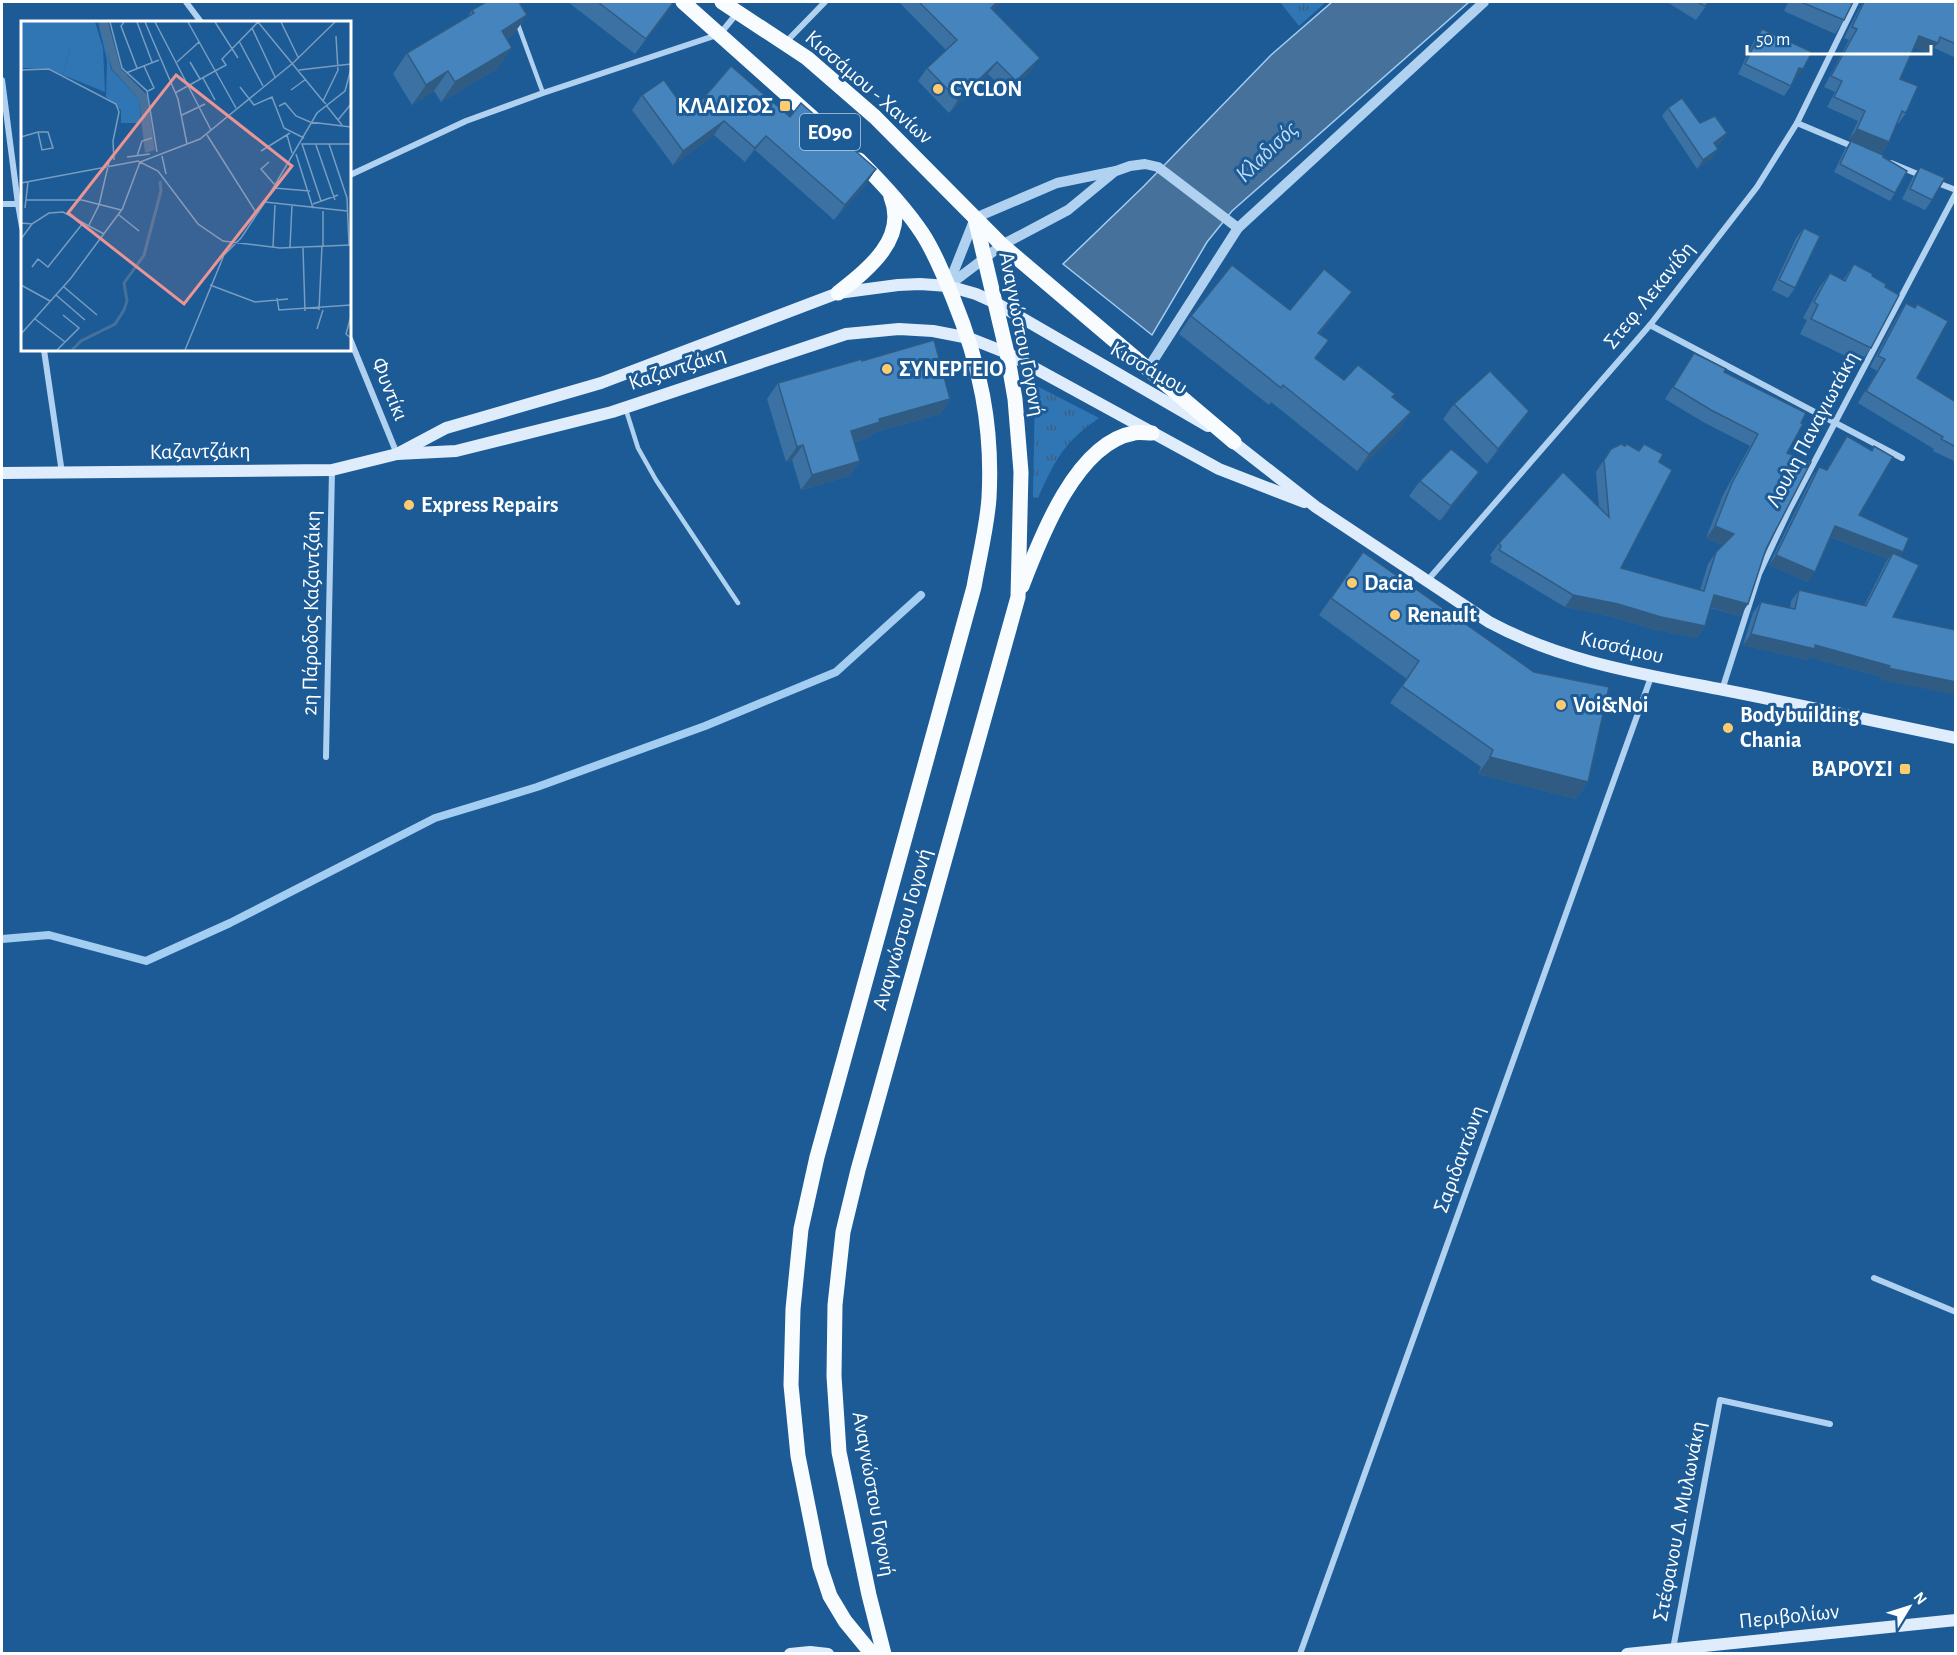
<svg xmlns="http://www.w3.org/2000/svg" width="1957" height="1655" font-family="'Alegreya Sans',sans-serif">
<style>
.grass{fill:url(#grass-tufts)}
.water{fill:#46719b;stroke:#a3cdf1;stroke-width:1.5}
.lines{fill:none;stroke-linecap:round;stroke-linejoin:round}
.stream{stroke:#a3cdf1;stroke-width:8}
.service{stroke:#b0d1ef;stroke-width:4.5}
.minor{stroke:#b0d1ef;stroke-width:6}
.tertiary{stroke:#b0d1ef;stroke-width:10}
.secondary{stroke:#deecfb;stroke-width:12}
.primary{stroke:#f9fcff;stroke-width:15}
.wall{fill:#3b72a3}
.shaded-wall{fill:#305c84}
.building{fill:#4584bd;stroke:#305c84;stroke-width:1.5}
.poi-dot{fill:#ffcb6f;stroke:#1c5b96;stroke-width:2}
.labels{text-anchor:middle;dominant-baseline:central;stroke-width:6;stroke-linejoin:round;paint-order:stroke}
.shield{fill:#1c5b96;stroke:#bbcee0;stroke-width:1.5}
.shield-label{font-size:21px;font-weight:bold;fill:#fff}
.street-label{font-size:22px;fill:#fff;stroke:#1c5b96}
.poi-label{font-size:22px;font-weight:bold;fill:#fff;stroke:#1c5b96;text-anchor:start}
.water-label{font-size:24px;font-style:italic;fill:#bddbf6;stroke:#1c5b96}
.inset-river{fill:none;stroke:#46719b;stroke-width:3}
.inset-road{fill:none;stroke:#779dc0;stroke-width:1.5}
.view{fill:#ea9494;fill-opacity:0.15;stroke:#ea9494;stroke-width:3}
.inset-edge{fill:none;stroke:#fff;stroke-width:3}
</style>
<defs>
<pattern id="grass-tufts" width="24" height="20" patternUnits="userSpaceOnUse" patternTransform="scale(1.5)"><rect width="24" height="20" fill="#3075b4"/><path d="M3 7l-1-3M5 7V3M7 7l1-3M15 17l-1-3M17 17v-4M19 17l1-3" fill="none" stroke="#3e6080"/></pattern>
</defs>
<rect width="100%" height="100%" fill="#1c5b96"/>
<g class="grass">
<path d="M1280,2H1326L1299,26Z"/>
<path d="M1035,385L1099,418C1064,442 1055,460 1038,498L1033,497Z"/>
</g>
<path class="water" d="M1332,2H1469L1232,211L1207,242L1152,335L1063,264L1144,186L1271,55Z"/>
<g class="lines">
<path class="stream" d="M2,939L49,935L146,961L230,923L435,818L537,787L705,726L836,672L921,595"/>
<g class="service">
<path d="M517,22L543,93"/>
<path d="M626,410L638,448L656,480L738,603"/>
</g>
<g class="minor">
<path d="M186,2L201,22"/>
<path d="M786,42L825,2"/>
<path d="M2,80L18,204L22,227"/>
<path d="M1797,123L1854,147"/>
<path d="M1891,163L1920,175"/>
<path d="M350,175L466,121L543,93L720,34L738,12"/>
<path d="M1935,182L1956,190"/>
<path d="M2,204H18"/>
<path d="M1650,325L1902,458"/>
<path d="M350,339L397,454"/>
<path d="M44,350L62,473"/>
<path d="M1427,581L1650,325L1757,187L1797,123L1856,2"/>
<path d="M1722,690L1759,574L1790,508L1956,193"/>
<path d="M326,757L332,471"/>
<path d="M1874,1278L1956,1312"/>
<path d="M1673,1649L1720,1400L1830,1424"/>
<path d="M1300,1654L1651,677"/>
</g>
<g class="tertiary">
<path d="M948,286L975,218L1057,183L1116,171L1130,166L1145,164L1158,167L1238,228"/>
<path d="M948,286L1002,245L1068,210L1113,173"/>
<path d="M1149,367L1238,228L1484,2"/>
</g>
<g class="secondary">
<path d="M1228,438L1316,507L1489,622C1563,662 1642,674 1724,690C1801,705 1878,722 1956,738"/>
<path d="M397,454L446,428L601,383L838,293L898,285L920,284L948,286L976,294L996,303L1208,426"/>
<path d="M2,473L332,470L397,454L456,451L612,412L846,334L899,329L933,331L969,338L1007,353L1219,469L1304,502"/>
<path d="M790,1654L810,1652L828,1654"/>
<path d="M1627,1654L1956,1620"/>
</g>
<g class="primary">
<path d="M683,2L813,118"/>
<path d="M722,2L807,58L875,117L1002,245L1234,442"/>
<path d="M859,160C882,183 904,206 922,233C935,253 944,276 953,298C980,364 993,426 989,498C987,527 979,558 974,587L817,1157L801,1229L793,1309L791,1385L798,1456L820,1566L830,1596L845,1621L872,1654"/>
<path d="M838,293C867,270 908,239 891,197"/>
<path d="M1022,586C1040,539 1076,443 1134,433C1139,432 1146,433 1152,433"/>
<path d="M884,1654L869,1595L839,1452L834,1376L835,1305L843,1232L858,1170L1018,597L1021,472L1015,399L1007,353L975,218"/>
</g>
</g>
<g class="wall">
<path d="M568,2H671L673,3L635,54Z"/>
<path d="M899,2H1001L992,10L1031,71L1007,93L988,74L949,113L918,81L927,68L946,50Z"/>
<path d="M1667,2H1709L1696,20Z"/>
<path d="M1788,2H1853L1844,20L1835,34L1784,11Z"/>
<path d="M1864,2H1956V58L1934,48L1930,53L1914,47L1900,79L1906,113L1899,123H1897L1889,142L1882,153L1849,139L1858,121L1827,107L1835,92L1824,87L1849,40L1844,38L1859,9Z"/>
<path d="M472,10L527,15L513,35L507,39L498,68L441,102L434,91L412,105L393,74L407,53L467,17Z"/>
<path d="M1762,29L1796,79H1794L1791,86L1784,96L1738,74L1755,39Z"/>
<path d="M642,95L689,115L790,117L876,169L866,184L834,220L755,150L745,162L714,135L673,165L632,110Z"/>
<path d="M1668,108L1700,123L1727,133L1721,142L1716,146L1718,149L1712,158L1697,169L1662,116Z"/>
<path d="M1851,141L1883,157L1895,193L1890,201L1834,172L1845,149Z"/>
<path d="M1920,167L1932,200L1925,210L1902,199L1913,177Z"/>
<path d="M1804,228L1795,288L1788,298L1772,290L1796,238Z"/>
<path d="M1854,264L1872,276L1871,348L1860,363L1800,334L1807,320L1803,318L1819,288L1830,273L1843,280Z"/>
<path d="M1906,303L1917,378L1956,402V462L1933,451L1934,449L1858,403L1877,371L1870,367L1898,315Z"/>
<path d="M1339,309L1319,334L1316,359L1344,380L1392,397L1411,412L1399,430L1357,471L1271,402L1269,405L1179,334L1191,316L1290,310Z"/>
<path d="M1694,353L1724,372L1787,453L1766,549L1748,604L1740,616L1710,608L1705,626L1697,638L1653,629L1609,616L1565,607L1490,562L1492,558L1490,555L1499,543L1599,507L1596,472L1611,449L1625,446L1639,451L1644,444L1659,462L1621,568L1700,590L1708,564L1716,552L1723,545L1706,538L1723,495L1750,446L1703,422L1665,399Z"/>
<path d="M862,361L950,399L940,414L873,433L870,437L854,442L860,461L849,476L801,490L792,460L786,462L767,399L778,383Z"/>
<path d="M1454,404L1518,426L1487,464L1443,419Z"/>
<path d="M1847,436L1859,515L1900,557L1893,617L1956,630L1880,680L1882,677L1809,657L1807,660L1743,645L1753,613L1761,602L1790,608L1791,601L1799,590L1864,606L1885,564L1888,559L1830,537L1808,582L1769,565L1812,477L1819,467L1826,470Z"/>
<path d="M1479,472L1468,487L1440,521L1409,496L1420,481Z"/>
<path d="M1363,552L1588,782L1576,799L1478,774L1481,767L1390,703L1407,679L1319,615Z"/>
</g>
<g class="shaded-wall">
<path d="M997,2H1001L982,20L991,8Z"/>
<path d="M673,3L663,19L635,54L646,39Z"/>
<path d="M527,15L513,35L488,51L502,31Z"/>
<path d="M1919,36L1938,43L1930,53L1912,46Z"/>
<path d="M512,48L498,68L441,102L455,82Z"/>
<path d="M1040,58L1031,71L1007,93L1016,81Z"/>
<path d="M997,62L988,74L949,113L958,100Z"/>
<path d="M1799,68L1803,69L1796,79L1792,78Z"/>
<path d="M448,71L434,91L412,105L426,85Z"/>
<path d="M724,121L714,135L673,165L683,151Z"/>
<path d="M1857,129L1889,142L1882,153L1849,139Z"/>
<path d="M1727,133L1721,142L1708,151L1714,143Z"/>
<path d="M766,136L755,150L745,162L755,148Z"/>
<path d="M1718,149L1712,158L1697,169L1703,160Z"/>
<path d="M876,169L866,184L834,220L845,205Z"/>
<path d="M1352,292L1339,309L1305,350L1318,333Z"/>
<path d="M950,399L940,414L873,433L870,437L840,446L851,431L879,419Z"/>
<path d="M1529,411L1518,426L1487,464L1498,449Z"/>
<path d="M1411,412L1399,430L1357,471L1369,454Z"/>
<path d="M803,445L792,460L786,462L797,447Z"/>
<path d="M860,461L849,476L801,490L812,475Z"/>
<path d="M1479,472L1468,487L1440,521L1451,506Z"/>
<path d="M1715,526L1734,534L1726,546L1706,538Z"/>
<path d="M1835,526L1903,552L1896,562L1893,553L1888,559L1828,536Z"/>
<path d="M1776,555L1815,572L1808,582L1769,565Z"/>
<path d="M1573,595L1618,604L1705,626L1697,638L1653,629L1609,616L1565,607Z"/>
<path d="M1714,595L1748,604L1740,616L1705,606Z"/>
<path d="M1751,634L1815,645L1890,666L1882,677L1809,657L1807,660L1743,645Z"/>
<path d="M1888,668L1956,682V695L1880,680Z"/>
<path d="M1490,757L1588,782L1576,799L1478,774Z"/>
</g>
<g class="building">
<path d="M486,2H519L527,15L502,31L512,48L455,82L448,71L426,85L407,53L474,13L472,10Z"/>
<path d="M598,2H671L673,3L646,39Z"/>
<path d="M919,2H997L991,8L1040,58L1016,81L997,62L958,100L927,68L957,40Z"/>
<path d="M1697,2H1708L1705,6Z"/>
<path d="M1801,2H1853L1844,20Z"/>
<path d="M1864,2H1956V44L1940,37L1938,43L1919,36L1900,79L1918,86L1906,113L1902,111L1889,142L1857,129L1865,111L1834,97L1842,81L1831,76L1857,29L1852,27Z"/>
<path d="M1762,29L1812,52L1803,69L1799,68L1791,86L1745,64Z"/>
<path d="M731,66L790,117L801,103L876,169L845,205L766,136L755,148L724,121L683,151L642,95L664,80L689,115Z"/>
<path d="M1682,98L1700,123L1715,116L1727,133L1714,143L1718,149L1703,160L1668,108Z"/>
<path d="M1851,141L1883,155V157L1907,171L1895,193L1840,164Z"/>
<path d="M1920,167L1945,178L1932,200L1910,189Z"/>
<path d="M1804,228L1820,236L1795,288L1779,280Z"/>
<path d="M1854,264L1873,274L1872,276L1886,284L1885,287L1899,295L1871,348L1811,319L1818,305L1814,302L1830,273L1845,281Z"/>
<path d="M1232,265L1290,310L1324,269L1352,292L1318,333L1329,340L1315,358L1344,380L1358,365L1395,394L1392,397L1411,412L1369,454L1283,385L1281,388L1191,316Z"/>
<path d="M1906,303L1915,308L1917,304L1948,321L1917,378L1956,402V447L1941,439L1943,437L1866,391L1885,359L1878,356Z"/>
<path d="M934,340L950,399L879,419L880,422L851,431L860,461L812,475L803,445L797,447L778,383L862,359V361Z"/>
<path d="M1694,353L1726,369L1724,372L1806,413L1801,423L1803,424L1787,453L1811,462L1766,549L1748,604L1714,595L1705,626L1661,617L1618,604L1573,595L1499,550L1501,546L1499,543L1563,472L1609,517L1604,460L1611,449L1621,444L1625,446L1627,444L1639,451L1644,444L1663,454L1659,462L1672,470L1621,568L1704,591L1716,552L1734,534L1715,526L1732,483L1758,434L1711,410L1673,387Z"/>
<path d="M1490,371L1529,411L1498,449L1454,404Z"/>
<path d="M1847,436L1872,451L1874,446L1893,457L1859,515L1909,538L1903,552L1835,526L1815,572L1776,555L1819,467L1827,470Z"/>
<path d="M1451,449L1479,472L1451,506L1420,481Z"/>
<path d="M1363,552L1534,672L1609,687L1588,782L1490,757L1493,750L1402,686L1419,661L1331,598Z"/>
<path d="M1893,553L1919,565L1893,617L1956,630V682L1888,668L1890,666L1815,645V649L1751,634L1761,602L1795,609L1799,590L1866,606Z"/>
</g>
<g class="poi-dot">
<circle cx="938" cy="89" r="6"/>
<rect x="779" y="100" width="12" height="12" rx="3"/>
<circle cx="887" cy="369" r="6"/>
<circle cx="409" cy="505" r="6"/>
<circle cx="1352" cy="583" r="6"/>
<circle cx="1395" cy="615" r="6"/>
<circle cx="1561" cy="705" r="6"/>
<circle cx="1728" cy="728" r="6"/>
<rect x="1899" y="763" width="12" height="12" rx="3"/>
</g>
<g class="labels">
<rect class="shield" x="800" y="114" width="60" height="36" rx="4.5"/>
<g class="shield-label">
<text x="830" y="132">ΕΟ90</text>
</g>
<g class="street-label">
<text transform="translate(869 87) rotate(41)">Κισσάμου - Χανίων</text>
<text transform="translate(1649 295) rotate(-51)">Στεφ. Λεκανίδη</text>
<text transform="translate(1022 334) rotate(79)">Αναγνώστου Γογονή</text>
<text transform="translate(677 368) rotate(-18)">Καζαντζάκη</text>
<text transform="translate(1149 368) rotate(30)">Κισσάμου</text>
<text transform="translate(390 389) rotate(68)">Φυντίκι</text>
<text transform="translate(1812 429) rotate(-62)">Λουλη Παναγιωτάκη</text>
<text transform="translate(200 451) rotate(-1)">Καζαντζάκη</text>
<text transform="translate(311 613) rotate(-89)">2η Πάροδος Καζαντζάκη</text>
<text transform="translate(1622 647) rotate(13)">Κισσάμου</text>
<text transform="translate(902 929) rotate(-74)">Αναγνώστου Γογονή</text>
<text transform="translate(1459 1159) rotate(-70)">Σαριδαντώνη</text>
<text transform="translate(874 1494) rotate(80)">Αναγνώστου Γογονή</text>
<text transform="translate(1679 1521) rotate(-79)">Στέφανου Δ. Μυλωνάκη</text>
<text transform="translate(1789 1616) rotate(-6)">Περιβολίων</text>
</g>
<g class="poi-label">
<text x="950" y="89">CYCLON</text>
<text x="773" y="106" text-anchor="end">ΚΛΑΔΙΣΟΣ</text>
<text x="899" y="369">ΣΥΝΕΡΓΕΙΟ</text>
<text x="421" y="505">Express Repairs</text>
<text x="1364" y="583">Dacia</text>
<text x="1407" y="615">Renault</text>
<text x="1573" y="705">Voi&amp;Noi</text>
<text x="1740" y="715">Bodybuilding<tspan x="1740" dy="25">Chania</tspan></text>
<text x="1893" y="769" text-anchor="end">ΒΑΡΟΥΣΙ</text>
</g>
<g class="water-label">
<text transform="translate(1267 152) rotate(-44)">Κλαδισός</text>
</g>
</g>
<g transform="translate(21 21)">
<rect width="330" height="330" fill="#1c5b96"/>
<path d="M0,1H74L82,27H49L42,54L30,48L0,47ZM77,1L82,9L90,48L118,78L120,102H100V89L85,76L86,39Z" fill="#3075b4"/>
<path d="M49,27H82L84,71L42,54Z" fill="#3075b4"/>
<path d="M78,1H87L100,48L126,74L134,129L124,132L118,78L91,48Z" fill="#46719b"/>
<path class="inset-river" d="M51,329L60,320L94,303L103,289L106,280L103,262L123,234L140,170L139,160"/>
<path class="inset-road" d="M89,1L101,47L126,70L136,131M103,1L100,5L116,47M116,1L131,41M124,1L157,78L166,123M134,1L190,109M167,1L215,87M194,1L217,37M237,1L302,80M260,1L277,36M231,7L254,56M218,20L242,65M156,41L178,21M169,41L179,58M123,45L133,67L127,70M0,49L28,48L95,83L98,91L92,120L93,139M278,49L330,43M105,52L138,39M182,57L194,79M219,66L233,84L251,76L263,107L283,117M270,69L285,58M154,72L205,44L201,38L237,1M305,83L302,80L317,49L315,15M305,84L321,104M258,85L264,82L275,95L289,101L330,106M161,94L184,83M317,99L330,83M186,114L236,193M266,114L271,132M0,116L17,111H27L32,127L21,129L17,111M308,123L326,177L328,224M295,124L314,179M240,130L269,112M275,133L292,187M116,135L121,120L131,117M141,135L145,153M106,136L129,133M248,141L240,148L254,164M0,162L117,140L137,150L177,203L202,220L259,227L330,224M253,167L289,170M5,179H61L100,189M300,180L281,123H330M244,181L326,190M292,183L317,174M4,187L7,161M101,189L119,141L179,118L272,42L314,1M98,194L118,210M0,202L11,203L28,192L42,191L83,213M68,204L78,184L88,141M0,218L11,203M302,225V190M252,226L254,184M269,226L271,184M282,227L284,290M11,246L17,238L27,246L62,202M0,264L29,280M189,264L234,281L267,278M43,266L76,294M35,274L64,299M256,277L258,289L330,284M298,289L301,225M330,295L325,313L330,317M14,298L44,321M296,308L302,289M0,313L50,257L102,187M36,329L58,307L42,294M164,329L203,234L220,217L244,181L296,92L324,70L330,48"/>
<path class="view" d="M155,54L271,145L163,283L47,192Z"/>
<rect width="330" height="330" class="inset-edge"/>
</g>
<rect width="1957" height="1655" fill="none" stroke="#ffffff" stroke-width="6"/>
<g transform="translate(1909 1607) rotate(52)" stroke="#1c5b96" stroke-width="4.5" paint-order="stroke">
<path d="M0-4.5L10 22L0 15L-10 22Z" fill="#ffffff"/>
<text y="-9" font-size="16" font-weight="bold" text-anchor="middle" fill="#ffffff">N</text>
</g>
<path d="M1747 45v9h184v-9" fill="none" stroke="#ffffff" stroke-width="3"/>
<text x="1756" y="45" font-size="18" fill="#ffffff" stroke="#1c5b96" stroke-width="4.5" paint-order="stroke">50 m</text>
</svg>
